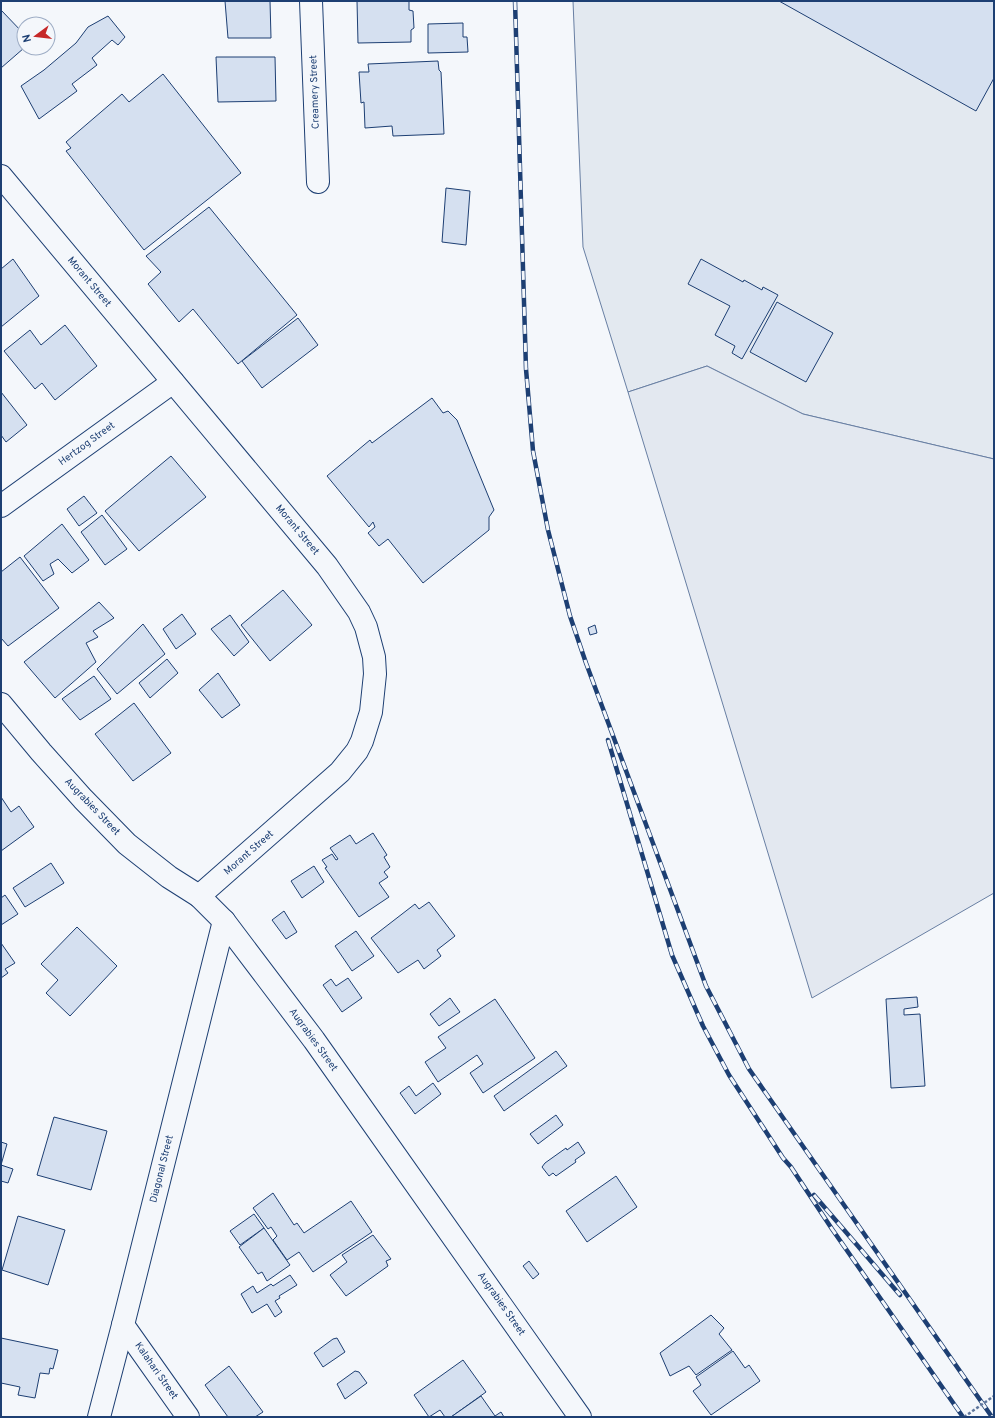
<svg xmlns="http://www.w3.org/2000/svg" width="995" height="1418" font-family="Overpass,sans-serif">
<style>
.green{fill:#e3e9f0;stroke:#687fa3}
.parking{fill:#e3e8f0;stroke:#687fa3}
.building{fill:#d5e0f0;stroke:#1d3f73}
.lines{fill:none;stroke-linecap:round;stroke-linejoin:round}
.street-casing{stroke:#1d3f73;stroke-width:24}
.street{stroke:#f4f7fb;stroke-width:22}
.rail-casing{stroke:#1d3f73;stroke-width:4.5}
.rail{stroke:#f4f7fb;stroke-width:3;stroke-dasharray:9;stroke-linecap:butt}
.path-bridge{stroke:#5e769c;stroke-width:2.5;stroke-dasharray:3 2;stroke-linecap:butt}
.labels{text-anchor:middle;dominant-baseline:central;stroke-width:3;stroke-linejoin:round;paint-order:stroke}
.street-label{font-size:10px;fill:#1d3f73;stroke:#f4f7fb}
</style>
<rect width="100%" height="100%" fill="#f4f7fb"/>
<path class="green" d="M573,1H994V459L803,414L707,366L628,392L583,247Z"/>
<path class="parking" d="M707,366L803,414L994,459V893L812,998L628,392Z"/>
<g class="building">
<path d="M225,1H270L271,38H228Z"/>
<path d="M357,1H409V10L413,11L414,28L411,30V42L358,43Z"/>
<path d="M779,1H994V78L976,111Z"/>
<path d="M1,10L24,34V48L1,68Z"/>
<path d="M108,16L125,37L118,45L112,40L92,58L97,65L72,84L77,91L39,119L21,86L44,70L76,43L88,27Z"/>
<path d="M463,23V37H467L468,52L428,53V24Z"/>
<path d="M216,57H275L276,101L218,102Z"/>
<path d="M438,61L439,70L441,72L444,134L393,136L392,126L365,128L364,102L361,103L359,72H369L368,64Z"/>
<path d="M163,74L241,173L144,250L66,151L71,148L66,142L122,94L129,102Z"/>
<path d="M446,188L470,191L466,245L442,242Z"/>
<path d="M209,207L297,315L238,364L193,309L179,322L148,284L161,272L146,256Z"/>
<path d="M13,259L39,296L1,327V269Z"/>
<path d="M701,259L743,282L744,280L762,290L763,287L778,295L742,359L732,353L735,346L715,335L730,306L688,284Z"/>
<path d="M777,302L833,333L806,382L750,352Z"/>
<path d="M298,318L318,345L262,388L242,361Z"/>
<path d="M65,325L97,366L55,400L42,383L35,389L4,351L30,330L41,345Z"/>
<path d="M1,392L27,425L6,442L1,435Z"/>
<path d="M432,398L443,413L448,411L457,420L494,510L489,517V530L423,583L388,539L379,546L368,533L375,527L373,522L369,527L327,476L370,440L372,443Z"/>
<path d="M171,456L206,497L139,551L105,511Z"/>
<path d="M84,496L97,513L79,526L67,509Z"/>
<path d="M102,515L127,549L105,565L81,532Z"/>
<path d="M62,524L89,560L72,573L58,559L50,564L54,574L43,581L24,556Z"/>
<path d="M20,557L59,608L8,646L1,638V572Z"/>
<path d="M283,590L312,625L270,661L241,625Z"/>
<path d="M99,602L114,618L93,631L98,637L86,643L96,662L55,698L24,662Z"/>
<path d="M182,614L196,634L176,649L163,629Z"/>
<path d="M230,615L249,642L234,656L211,629Z"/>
<path d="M143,624L165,654L117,694L97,669Z"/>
<path d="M595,625L597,633L590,635L588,628Z"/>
<path d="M167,659L178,673L150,698L139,683Z"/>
<path d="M218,673L240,705L222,718L199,690Z"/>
<path d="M94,676L111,699L80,720L62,699Z"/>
<path d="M134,703L171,753L133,781L95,734Z"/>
<path d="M1,797L11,812L19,806L34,827L1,851Z"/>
<path d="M373,833L387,855L384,857L390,867L384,872L388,877L379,883L389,897L359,917L325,868L327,867L322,860L332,854L336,860L338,859L330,848L350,835L356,844Z"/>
<path d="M51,863L64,883L25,907L13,888Z"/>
<path d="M314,866L324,882L302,898L291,881Z"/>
<path d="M5,895L18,914L1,925V898Z"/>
<path d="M429,902L455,936L437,950L441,956L424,969L418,960L398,973L371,938L415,904L419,909Z"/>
<path d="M284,911L297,932L286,939L272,920Z"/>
<path d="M77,927L117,966L70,1016L46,993L58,980L41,964Z"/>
<path d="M356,931L374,956L352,971L335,946Z"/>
<path d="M1,943L15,963L5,969L8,973L1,978Z"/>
<path d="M348,978L362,998L342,1012L323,985L331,979L336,986Z"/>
<path d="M917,997L918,1007L904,1009V1015L920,1014L925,1086L891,1088L886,999Z"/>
<path d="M450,998L460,1012L439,1026L430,1014Z"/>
<path d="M495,999L535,1058L483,1093L470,1073L483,1064L477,1055L438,1082L425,1062L446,1048L438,1037Z"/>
<path d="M556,1051L567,1066L504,1111L494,1096Z"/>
<path d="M433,1083L441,1094L415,1114L400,1093L409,1086L416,1096Z"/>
<path d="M556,1115L563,1125L538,1144L530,1134Z"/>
<path d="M54,1117L107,1131L91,1190L37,1175Z"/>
<path d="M1,1142L7,1144L1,1165Z"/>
<path d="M578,1142L585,1153L575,1160L576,1162L556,1176L553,1173L549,1176L542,1167L545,1163L566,1148L567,1150Z"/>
<path d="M1,1165L13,1169L8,1183L1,1181Z"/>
<path d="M616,1176L637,1207L587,1242L566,1211Z"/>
<path d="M273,1193L294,1225L297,1223L304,1233L351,1201L372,1232L313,1272L299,1252L287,1260L273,1240L277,1236L271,1227L268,1229L253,1208Z"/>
<path d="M254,1214L264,1228L240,1245L230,1231Z"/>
<path d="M18,1216L65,1230L48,1285L2,1270Z"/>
<path d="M264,1228L290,1265L267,1281L262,1272L258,1274L239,1247Z"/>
<path d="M373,1235L391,1259L386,1261L388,1266L346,1296L330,1275L347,1262L342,1255Z"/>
<path d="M529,1261L539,1274L533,1279L523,1266Z"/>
<path d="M290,1275L297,1285L279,1296L280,1298L275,1301L282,1312L275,1317L267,1304L252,1313L241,1294L253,1286L257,1293L271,1284L273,1286Z"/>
<path d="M711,1315L724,1328L719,1334L732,1350L696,1375L689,1366L670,1376L660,1353Z"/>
<path d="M1,1338L58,1350L53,1369L50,1368L49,1374L40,1373L35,1398L18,1395L20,1387L1,1383Z"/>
<path d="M337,1338L345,1352L323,1367L314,1353L333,1339Z"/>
<path d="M733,1351L745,1368L749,1365L760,1381L711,1415L693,1391L701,1385L696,1377Z"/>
<path d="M463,1360L486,1392L451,1417H445L440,1410L429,1417L414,1395Z"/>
<path d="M229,1366L263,1412L255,1417H228L205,1385Z"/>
<path d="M355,1371L359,1372L367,1383L345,1399L337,1384Z"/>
<path d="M481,1396L495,1416L501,1412L504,1417H451Z"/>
</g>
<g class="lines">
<defs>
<g id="street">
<path d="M311,1L318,182"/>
<path d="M1,176L327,566L359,612L366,627L374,657L375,674L371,712L362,741L357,751L340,772L199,896"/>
<path d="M1,506L173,382"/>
<path d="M1,704L41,752L83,799L127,844L169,877L199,896L224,921L314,1040L580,1417"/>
<path d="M123,1325L188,1417"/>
<path d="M99,1417L123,1325L224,921"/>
</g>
</defs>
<use href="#street" class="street-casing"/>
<use href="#street" class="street"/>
<defs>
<g id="rail">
<path d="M515,1L526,369L533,451L548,530L570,616L586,663L706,986L749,1069L992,1417"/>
<path d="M608,740L672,955L703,1026L729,1075L783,1158L791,1167L832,1229L963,1417"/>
<path d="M814,1195L900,1295"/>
</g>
</defs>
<use href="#rail" class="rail-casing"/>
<use href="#rail" class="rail"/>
<path class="path-bridge" d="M964,1417L994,1396"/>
</g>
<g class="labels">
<g class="street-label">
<text transform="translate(315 92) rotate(-92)">Creamery Street</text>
<text transform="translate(89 282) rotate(50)">Morant Street</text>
<text transform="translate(87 444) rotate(-36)">Hertzog Street</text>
<text transform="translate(297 530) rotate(50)">Morant Street</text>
<text transform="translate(92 807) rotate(46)">Augrabies Street</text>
<text transform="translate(249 853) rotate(-41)">Morant Street</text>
<text transform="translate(313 1040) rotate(54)">Augrabies Street</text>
<text transform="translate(162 1169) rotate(-76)">Diagonal Street</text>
<text transform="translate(501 1304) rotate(55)">Augrabies Street</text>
<text transform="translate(156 1371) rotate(55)">Kalahari Street</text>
</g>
</g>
<rect width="995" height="1418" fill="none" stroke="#1d3f73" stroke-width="4"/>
<g transform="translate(36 36) rotate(255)"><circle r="19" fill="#f4f7fb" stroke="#9eadc5"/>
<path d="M0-3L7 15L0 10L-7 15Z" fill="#c62828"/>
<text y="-6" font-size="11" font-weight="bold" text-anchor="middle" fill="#1d3f73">N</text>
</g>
</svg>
